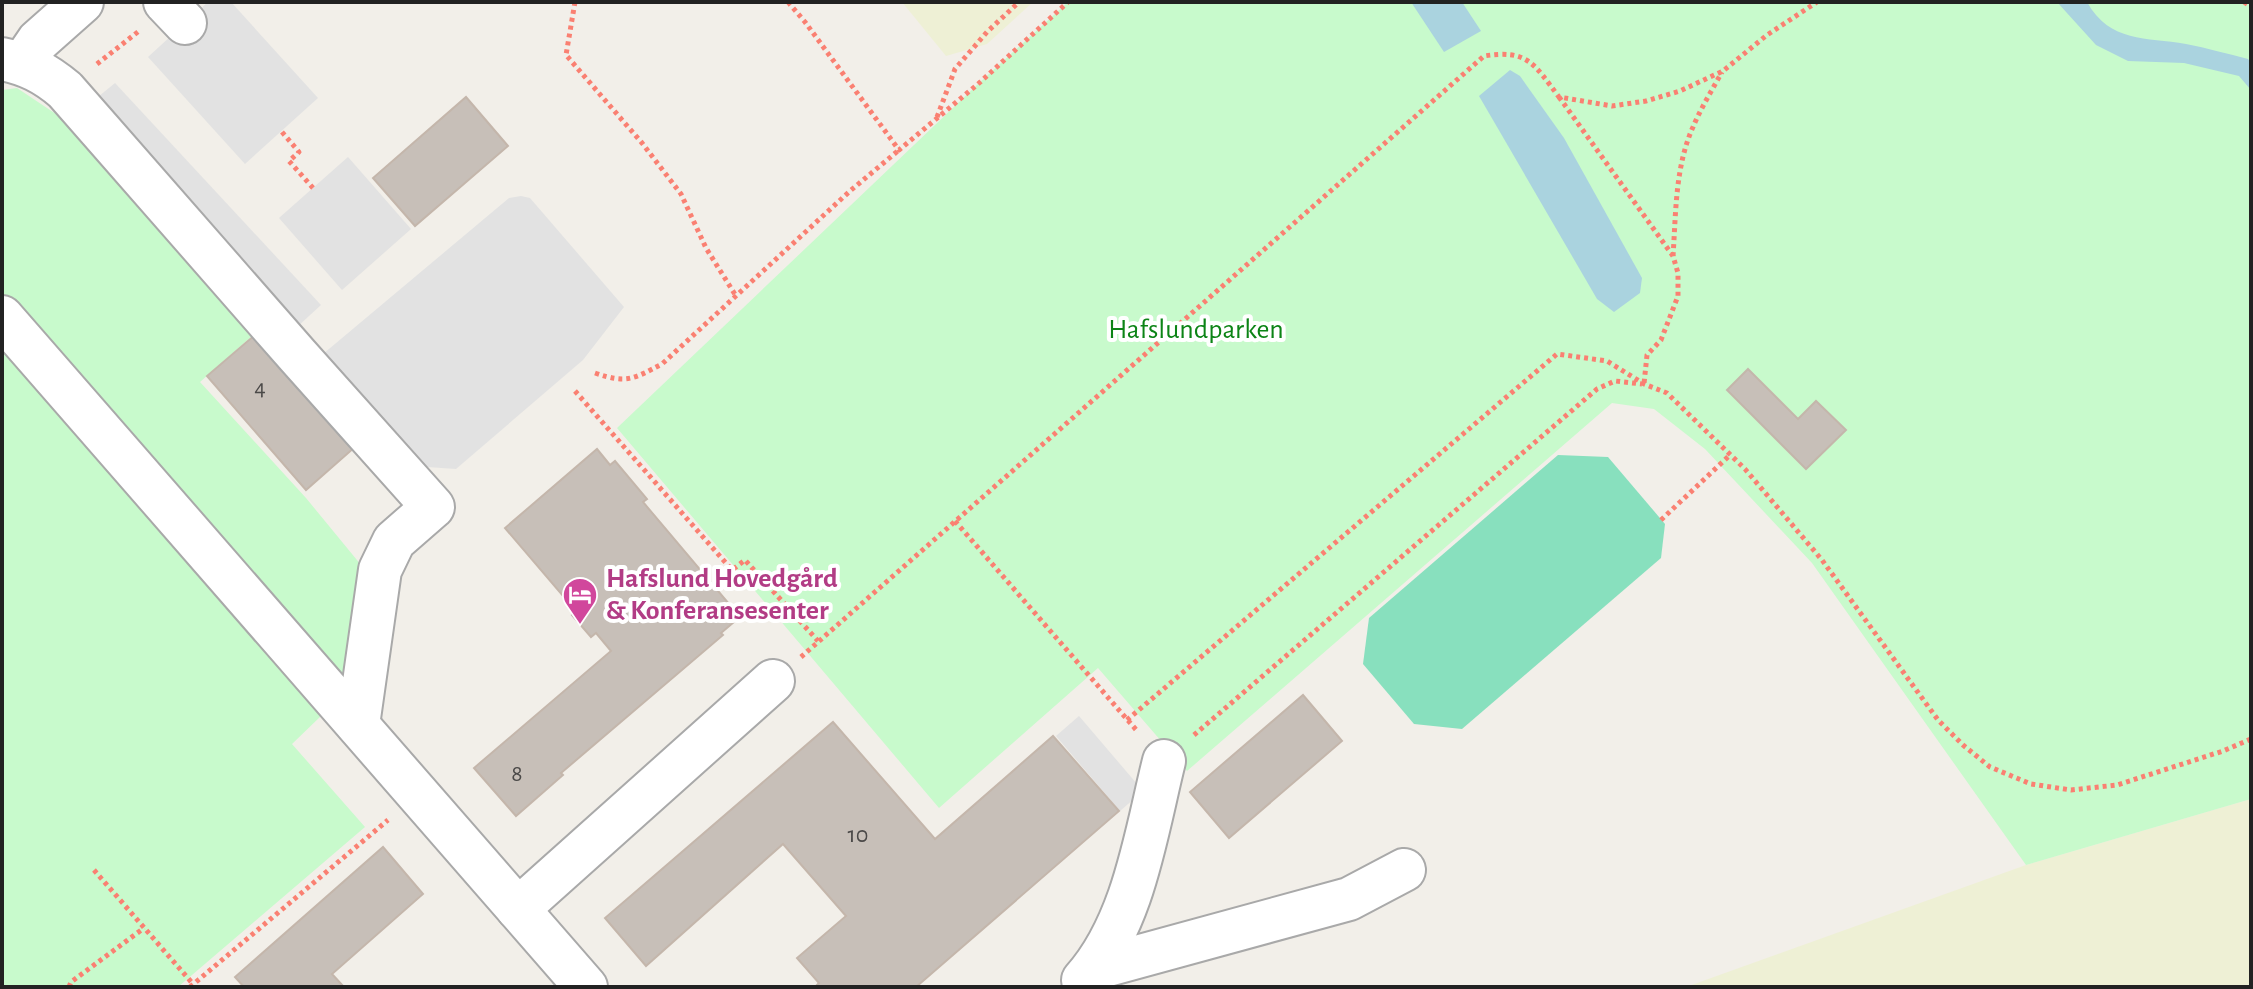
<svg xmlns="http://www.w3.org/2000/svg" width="2253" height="989" font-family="'Alegreya Sans',sans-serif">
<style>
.farmland{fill:#eef0d5}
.park{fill:#c8facc}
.pitch{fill:#88e0be}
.parking{fill:#e2e2e2}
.water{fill:#aad3df}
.building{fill:#c7bfb8;stroke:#c4b6ab;stroke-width:2}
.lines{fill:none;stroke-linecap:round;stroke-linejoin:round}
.minor-casing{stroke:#a9a9a9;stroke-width:46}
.path{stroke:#fa8072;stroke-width:5;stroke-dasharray:4 4;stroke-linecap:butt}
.minor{stroke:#fff;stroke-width:42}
.labels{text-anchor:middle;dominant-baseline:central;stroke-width:8;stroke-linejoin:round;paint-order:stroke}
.number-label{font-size:24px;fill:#4b4948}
.park-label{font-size:28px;fill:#0c8416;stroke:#fff}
.hotel-label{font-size:28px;font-weight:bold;fill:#b23c85;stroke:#fff;text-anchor:start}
</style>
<rect width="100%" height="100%" fill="#f2efe9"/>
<g class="farmland">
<path d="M902,2H1033L987,44L946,56Z"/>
<path d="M2251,799V987H1686L2026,865Z"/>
</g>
<g class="park">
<path d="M1068,2H2251V799L2026,865L1812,563L1705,449L1654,409L1612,403L1187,771L1098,668L939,808L617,428L978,84Z"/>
<path d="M17,88L71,124L252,336L200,382L306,498L366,571L360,668L321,716L292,744L365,827L178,987H2V90Z"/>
</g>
<path class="pitch" d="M1558,455L1608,457L1665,524L1661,558L1462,729L1414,724L1363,664L1369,618Z"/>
<g class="parking">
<path d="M208,2H231L318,98L245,164L148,57Z"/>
<path d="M115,83L321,305L284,339L82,110Z"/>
<path d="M348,157L411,229L342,290L279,218Z"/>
<path d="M521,196L530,198L624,307L583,360L456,469L427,467L323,354L509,198Z"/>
<path d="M1079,716L1143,791L1120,811L1056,736Z"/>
</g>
<g class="water">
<path d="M1411,2H1462L1481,31L1444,52Z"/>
<path d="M2057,2H2087C2110,43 2146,37 2186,44C2207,48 2228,54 2248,59L2251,63V90L2239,76L2184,63L2128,61L2096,45Z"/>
<path d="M1510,70L1520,76L1564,138L1642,278L1640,293L1614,312L1597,299L1479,96Z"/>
</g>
<g class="building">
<path d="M466,97L508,146L415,226L373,178Z"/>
<path d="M256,334L355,447L306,490L207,376Z"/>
<path d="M1748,369L1798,419L1816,401L1846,430L1806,469L1727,390Z"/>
<path d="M597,449L610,465L615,461L647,499L643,502L740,617L721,633L723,635L561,773L563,775L516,816L474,768L611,651L596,633L591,637L572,615L576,611L505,528Z"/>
<path d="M1303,695L1342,741L1229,838L1190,792Z"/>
<path d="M833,722L935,839L1053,736L1119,811L916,987H815L819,983L797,958L846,916L783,844L646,966L605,918Z"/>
<path d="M383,847L423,894L332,974L344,987H244L235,977Z"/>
</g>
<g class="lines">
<defs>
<g id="minor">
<path d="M165,2L185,23"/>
<path d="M2,59C27,64 45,73 65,90L298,356L433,507L394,541L380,570L358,725"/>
<path d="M23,63L38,41L82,2"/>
<path d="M2,317L586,987"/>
<path d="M518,909L773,681"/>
<path d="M1093,969L1349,899L1404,870"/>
<path d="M1083,980C1134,923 1146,833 1164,761"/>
</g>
</defs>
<use href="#minor" class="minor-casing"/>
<g class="path">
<path d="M575,2L566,55L642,143L681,194L706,248L736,296"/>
<path d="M788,2L805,22L899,150L978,84L1068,2"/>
<path d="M2244,2L2251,7"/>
<path d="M97,64L139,31"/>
<path d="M1559,97L1673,256L1678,273V296L1661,340L1647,355L1644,384"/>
<path d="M937,117L955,69L987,32L1019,2"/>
<path d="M282,132L299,152L289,161L313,188"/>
<path d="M1673,256C1676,213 1675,167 1693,127C1701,108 1712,90 1722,72"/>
<path d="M595,373C627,384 633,379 662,364L850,191L899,150"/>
<path d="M575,391L732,570L745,560L818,641"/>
<path d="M1661,520L1730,455"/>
<path d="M955,521L1138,732"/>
<path d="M801,657L1484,56C1528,49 1534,64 1559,97L1612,106L1646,101L1680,91L1723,71L1767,35L1817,2"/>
<path d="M1127,720L1557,354L1607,361L1644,384L1667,393L1745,469L1822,560L1938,720L1963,745L1990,767L2031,784L2071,790L2117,785L2223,751L2251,739"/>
<path d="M1194,735L1597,389L1615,381L1642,384"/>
<path d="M94,870L193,984"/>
<path d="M69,987L71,982L144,928"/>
<path d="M190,987L388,820"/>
</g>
<use href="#minor" class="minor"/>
</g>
<defs>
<symbol id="hotel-pin" viewBox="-11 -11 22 30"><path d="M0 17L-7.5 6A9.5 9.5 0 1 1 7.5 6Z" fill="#d1479c" stroke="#fff"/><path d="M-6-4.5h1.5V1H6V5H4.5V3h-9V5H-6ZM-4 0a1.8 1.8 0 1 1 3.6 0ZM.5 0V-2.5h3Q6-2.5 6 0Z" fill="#fff"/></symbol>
</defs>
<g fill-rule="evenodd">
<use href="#hotel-pin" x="560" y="575" width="40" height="54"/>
</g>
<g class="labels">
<g class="number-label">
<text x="260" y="388">4</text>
<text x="517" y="774">8</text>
<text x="858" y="835">10</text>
</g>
<g class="park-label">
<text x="1196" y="330">Hafslundparken</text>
</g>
<g class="hotel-label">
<text x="606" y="579">Hafslund Hovedgård<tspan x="606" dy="32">&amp; Konferansesenter</tspan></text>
</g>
</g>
<rect width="2253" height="989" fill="none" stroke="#222222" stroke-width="8"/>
</svg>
